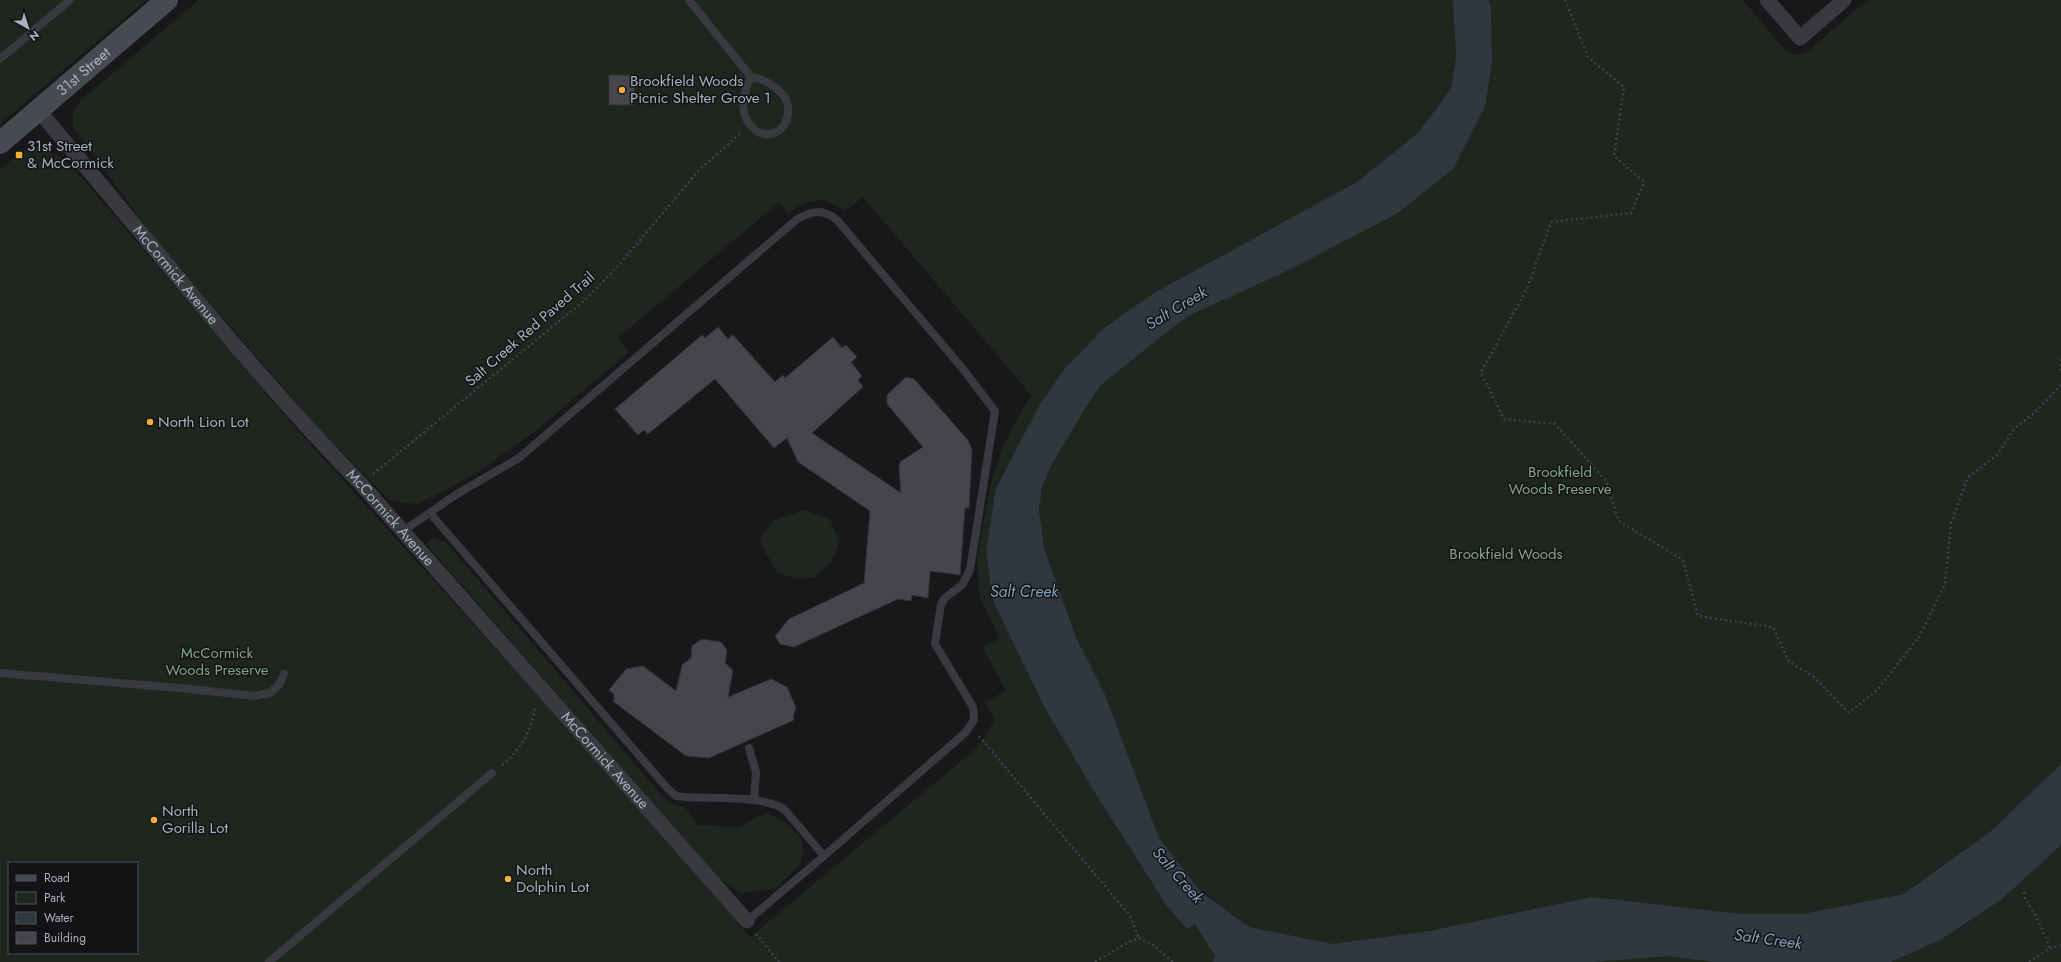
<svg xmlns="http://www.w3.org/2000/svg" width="2061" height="962" font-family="Jost,sans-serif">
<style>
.green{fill:#1e261f;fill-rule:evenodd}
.water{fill:#2e383f}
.building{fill:#44464b;stroke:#323237}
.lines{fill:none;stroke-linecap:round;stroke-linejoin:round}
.path{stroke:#3f4247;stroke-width:2.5;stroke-dasharray:2 3;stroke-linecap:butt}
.service{stroke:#393a40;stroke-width:8}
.minor{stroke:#393a40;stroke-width:15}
.secondary{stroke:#474a50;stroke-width:22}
.poi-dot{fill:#f6b035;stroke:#131316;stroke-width:1.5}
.labels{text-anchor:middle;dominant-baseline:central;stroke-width:3;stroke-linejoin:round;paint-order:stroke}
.street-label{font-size:15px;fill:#aab0bb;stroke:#131316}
.poi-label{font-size:15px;fill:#aab0bb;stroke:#131316;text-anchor:start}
.park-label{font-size:15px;fill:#81a683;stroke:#131316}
.water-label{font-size:16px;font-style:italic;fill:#819fb6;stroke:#131316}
</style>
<rect width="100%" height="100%" fill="#18181b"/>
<g class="green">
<path d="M0,0H146L0,124Z"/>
<path d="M199,0H1743L1786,51C1793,55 1798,55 1806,53L1867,0H2061V962H0V170C7,164 14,156 22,151C44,138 69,165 83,179L293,425L634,801L750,937L978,747L995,719L985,703L1006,690L982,647L1000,638L980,598L977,557L991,483L1003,447L1017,418L1032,396L863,197L845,211C823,196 810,197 788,213L779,202L618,338L629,352L537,430L481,470L446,490L417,504L390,501L320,430L153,237L74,128C71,117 73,111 80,101ZM1040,405L1067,438C1058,454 1048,470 1043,487C1031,527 1051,566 1064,602C1071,621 1077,639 1085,656L1040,695L993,601L996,488ZM9,863H137V953H9Z"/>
<path d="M805,510L830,519L839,541L832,562L814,577L798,579L777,573L759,540L774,520Z"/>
<path d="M432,538L446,542L663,797L676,805L685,807L698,825L740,827L754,818L768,813L787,824L801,838L804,850L800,865L774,889L740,893L719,879L426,544Z"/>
</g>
<path class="water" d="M1453,0H1489L1491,10L1492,62L1485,107L1453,169L1398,213L1283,273L1190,315L1163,335L1101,385L1084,410L1050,468L1042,488L1039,510L1044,548L1077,639L1105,695L1159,838L1202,893L1249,927L1332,944L1430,931L1592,897L1741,914H1803L1904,894L1991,831L2061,764V845L2001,900L1940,940L1891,962H1713L1668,956L1594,962H1213L1215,956L1195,924L1187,929L1167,906L1092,788L1044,706L993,601L986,551L996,488L1040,404L1066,367L1104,328L1154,293L1357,182L1418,133L1451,89L1456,57Z"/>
<g class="building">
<path d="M609,75H635L634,105H609Z"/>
<path d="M718,327L728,339L733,335L775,382L783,375L785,378L833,337L842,348L846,345L857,357L851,362L862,376L858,380L863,387L812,433L901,493L899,468L900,462L923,447L887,404V395L906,377L914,379L968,440L972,450L969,508H965L960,575L930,571L928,598L912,595L911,601L898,599L794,647L780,644L775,636L789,619L864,583L870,511L798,462L787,438L774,448L715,379L648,434L644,430L638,435L615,409L702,335L705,338Z"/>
<path d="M702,639L721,642L727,650L725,663L733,670L728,697L771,679L787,687L796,708L793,717L794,720L709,758L686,756L614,702V694L609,690L626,669L637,667L643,666L676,691L682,665L691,658L692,646Z"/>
</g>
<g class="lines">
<g class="path">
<path d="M1565,0L1588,57L1624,87L1614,156L1644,182L1631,213L1551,222L1527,289L1481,372L1504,419L1555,424L1606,481L1619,521L1683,560L1698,616L1773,627L1789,662L1813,676L1849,713L1878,689L1919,637L1945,584L1951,523L1968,477L1997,455L2015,428L2034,413L2061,385"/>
<path d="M2061,359V371"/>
<path d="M373,474L585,300L619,265L700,169L741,133"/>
<path d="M979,736L1130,916L1139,938"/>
<path d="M502,765C522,749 531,730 536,705"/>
<path d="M2024,892L2025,899L2036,916L2050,948"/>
<path d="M756,934L779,962"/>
<path d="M1095,962L1127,943L1139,938L1152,944L1173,962"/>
<path d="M2029,962L2050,948L2061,945"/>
</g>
<g class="service">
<path d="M689,0L751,77C763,78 776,86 784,96C793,110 787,132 769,134C762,135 757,132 753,128C738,114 743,93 751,77"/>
<path d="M0,59L70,0"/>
<path d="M430,513L668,789L676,796L686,797C712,799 765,795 785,810L824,856L747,921"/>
<path d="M403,531L457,494L519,458L796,220C811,211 822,208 837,220L963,369L995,411L970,570L962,585L945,598L941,604L935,644L973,707L974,720L966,732L824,856"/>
<path d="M0,673L190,689L254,696L270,693L279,685L284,674"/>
<path d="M749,748L756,772L754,800"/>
<path d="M269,962L492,773"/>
</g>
<g class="minor">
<path d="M1767,0L1800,38L1844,0"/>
<path id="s1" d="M38,110C145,235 246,366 361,484L747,921"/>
</g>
<path class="secondary" id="s2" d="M0,143L167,0"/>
</g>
<g class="poi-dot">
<circle cx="622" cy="90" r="4"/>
<rect x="15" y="151" width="8" height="8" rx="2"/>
<circle cx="150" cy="422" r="4"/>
<circle cx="154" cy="820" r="4"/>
<circle cx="508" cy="879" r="4"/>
</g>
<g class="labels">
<g class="street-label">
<text stroke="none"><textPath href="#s2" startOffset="110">31st Street</textPath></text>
<text stroke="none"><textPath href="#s1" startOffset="215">McCormick Avenue</textPath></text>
<text transform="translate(530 329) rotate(-41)">Salt Creek Red Paved Trail</text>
<text stroke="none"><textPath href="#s1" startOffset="539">McCormick Avenue</textPath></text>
<text stroke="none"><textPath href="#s1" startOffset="863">McCormick Avenue</textPath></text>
</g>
<g class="poi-label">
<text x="630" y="81">Brookfield Woods<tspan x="630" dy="17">Picnic Shelter Grove 1</tspan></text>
<text x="27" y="146">31st Street<tspan x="27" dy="17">&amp; McCormick</tspan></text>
<text x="158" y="422">North Lion Lot</text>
<text x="162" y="811">North<tspan x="162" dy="17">Gorilla Lot</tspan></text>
<text x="516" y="870">North<tspan x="516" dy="17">Dolphin Lot</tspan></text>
</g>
<g class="park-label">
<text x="1560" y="472">Brookfield<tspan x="1560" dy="17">Woods Preserve</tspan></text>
<text x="1506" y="554">Brookfield Woods</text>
<text x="217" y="653">McCormick<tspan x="217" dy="17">Woods Preserve</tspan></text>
</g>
<g class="water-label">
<text transform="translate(1176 308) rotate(-31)">Salt Creek</text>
<text x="1024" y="591">Salt Creek</text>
<text transform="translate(1178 875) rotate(49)">Salt Creek</text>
<text transform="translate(1768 939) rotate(8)">Salt Creek</text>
</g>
</g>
<rect x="8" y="862" width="130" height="92" fill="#131316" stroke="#4f5258"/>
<rect x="16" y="875" width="20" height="6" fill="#474a50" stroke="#4f5258"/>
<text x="44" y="882" font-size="12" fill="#aab0bb">Road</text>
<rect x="16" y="892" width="20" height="12" fill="#1e261f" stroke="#4f5258"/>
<text x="44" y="902" font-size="12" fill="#aab0bb">Park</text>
<rect x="16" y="912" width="20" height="12" fill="#2e383f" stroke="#4f5258"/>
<text x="44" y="922" font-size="12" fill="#aab0bb">Water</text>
<rect x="16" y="932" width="20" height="12" fill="#44464b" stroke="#4f5258"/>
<text x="44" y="942" font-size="12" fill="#aab0bb">Building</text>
<g transform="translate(28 28) rotate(141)" stroke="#131316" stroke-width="3" paint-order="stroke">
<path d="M0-3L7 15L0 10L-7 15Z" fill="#aab0bb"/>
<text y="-6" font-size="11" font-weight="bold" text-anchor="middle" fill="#aab0bb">N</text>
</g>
</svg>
